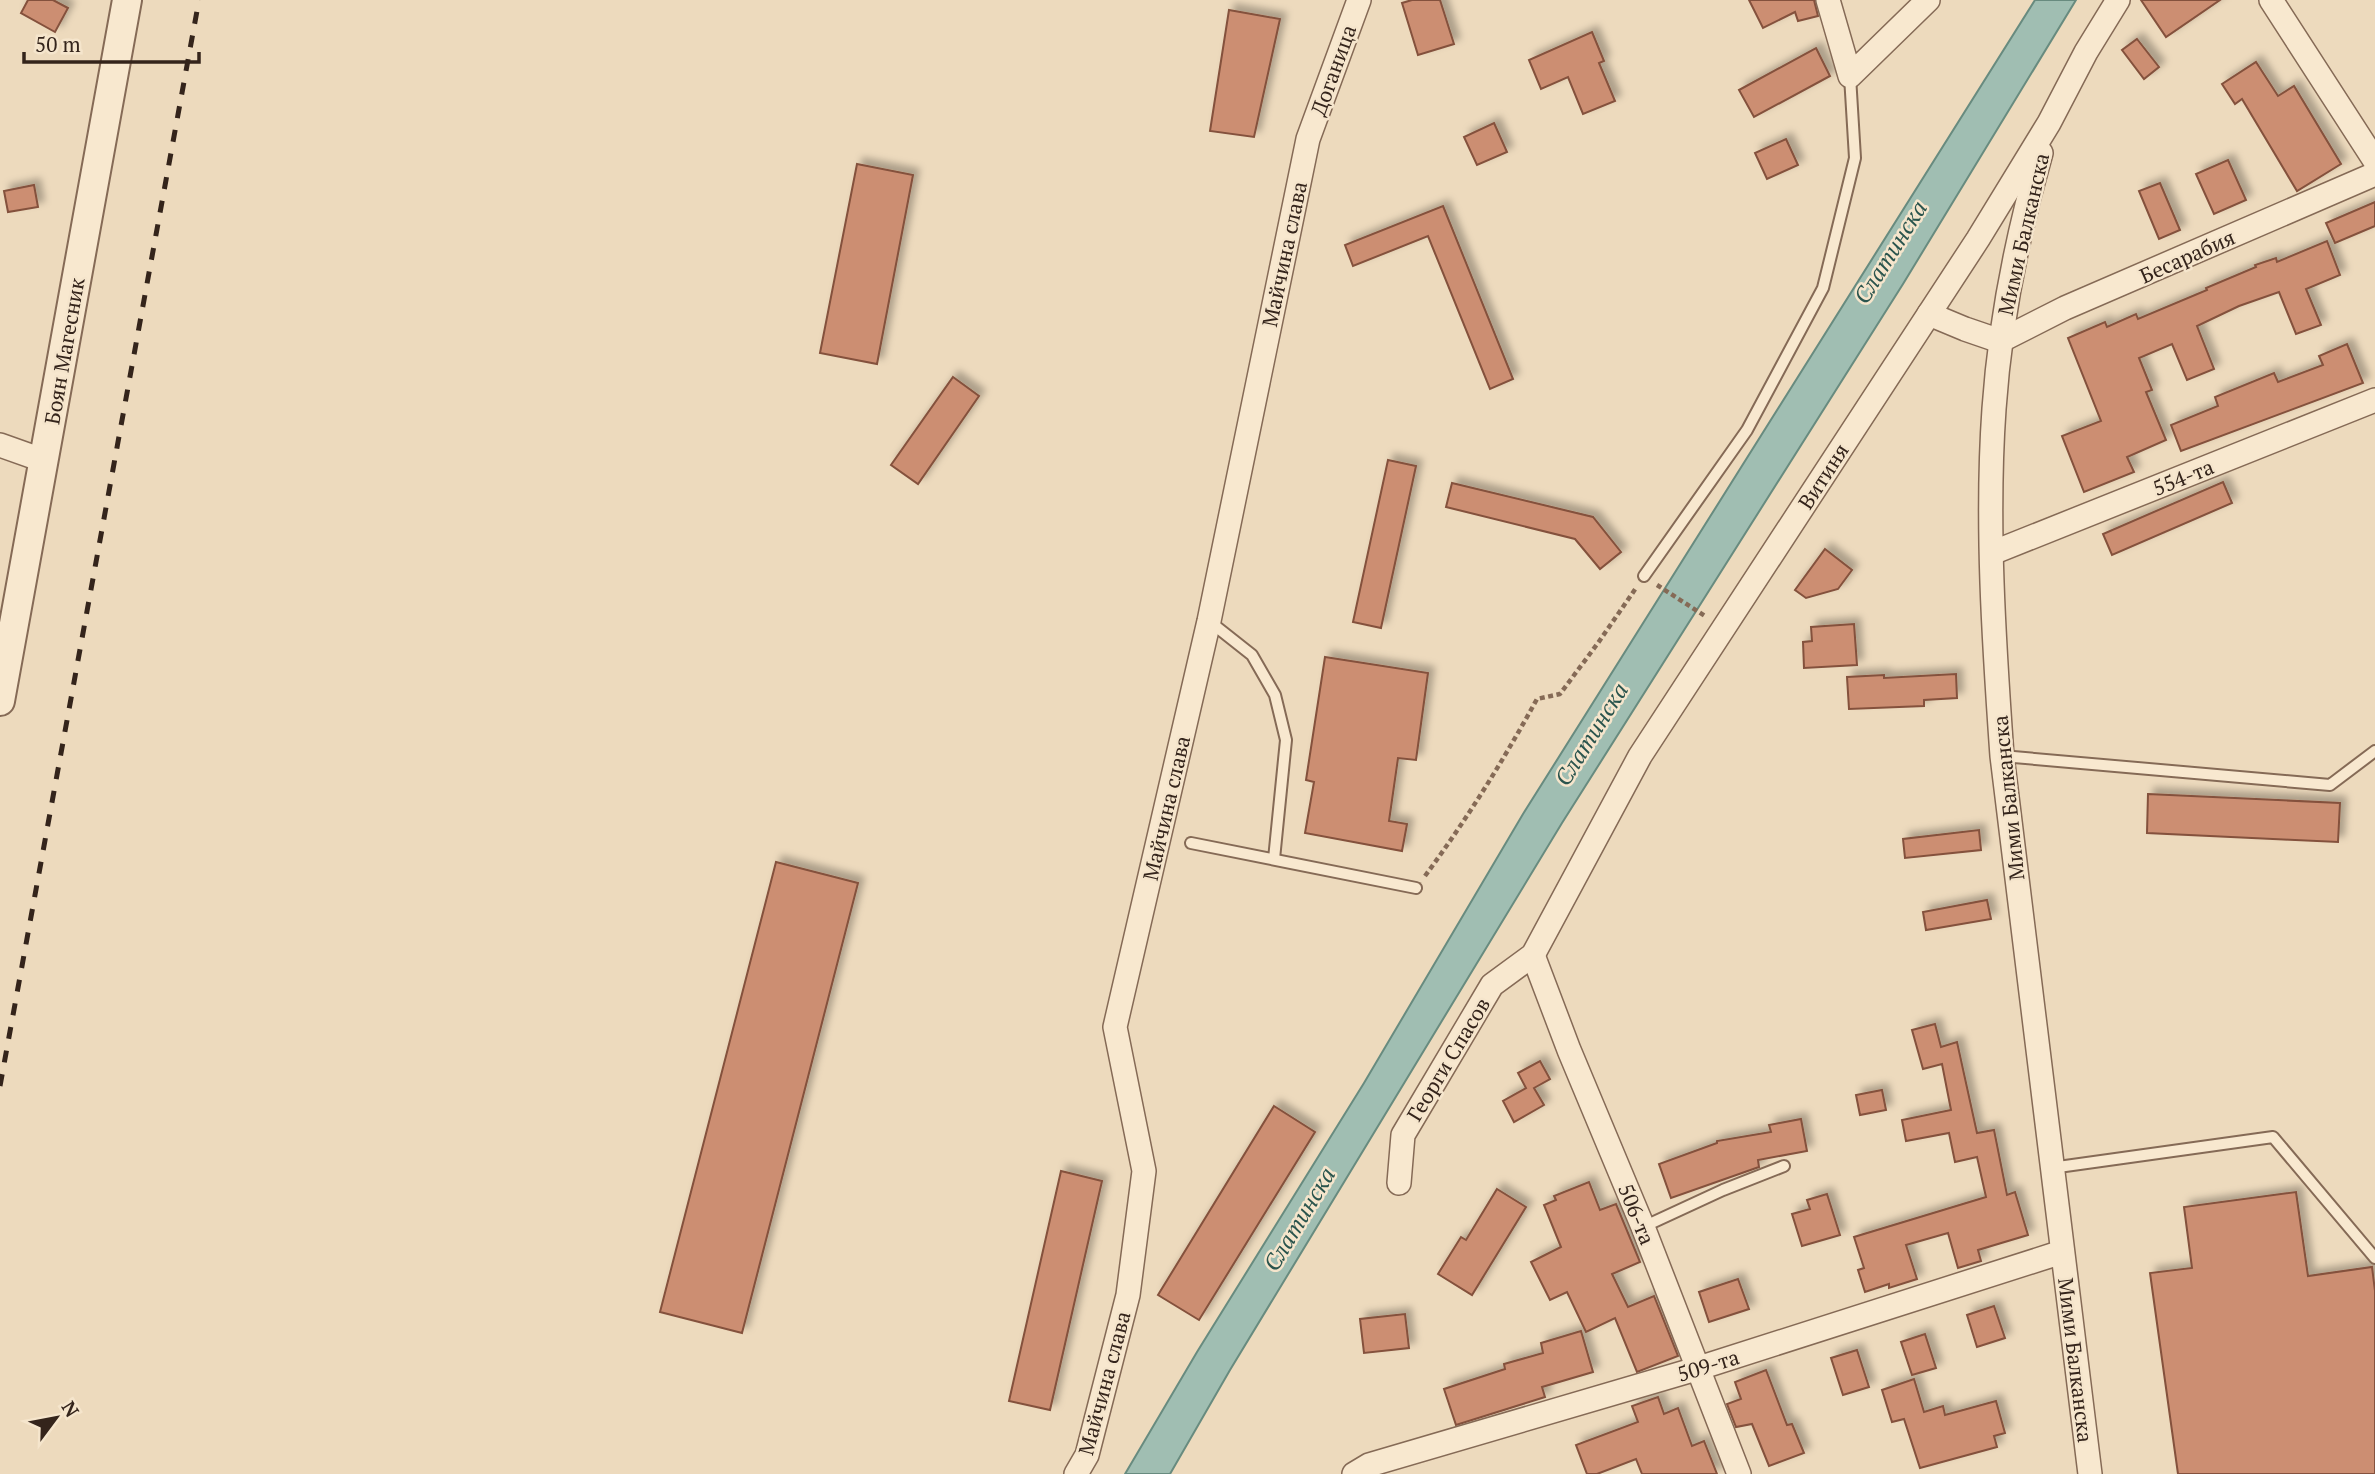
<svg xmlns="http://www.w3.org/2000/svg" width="2375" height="1474" font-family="'PT Serif',serif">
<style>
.water{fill:#a0beb2;stroke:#688b7f;stroke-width:2}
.building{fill:#cc8e72;stroke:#84513c;stroke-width:2;filter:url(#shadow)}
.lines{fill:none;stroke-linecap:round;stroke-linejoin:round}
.service-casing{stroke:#856a56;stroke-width:14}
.minor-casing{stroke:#856a56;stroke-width:26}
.tertiary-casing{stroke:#856a56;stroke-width:32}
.path{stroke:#856a56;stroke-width:4.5;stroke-dasharray:5 3.5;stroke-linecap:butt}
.service{stroke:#f8e8cf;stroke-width:10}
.minor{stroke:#f8e8cf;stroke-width:23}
.tertiary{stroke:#f8e8cf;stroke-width:28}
.rail{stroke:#34241b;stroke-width:5;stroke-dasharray:12 12;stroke-linecap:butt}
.labels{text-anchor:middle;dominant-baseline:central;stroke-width:5;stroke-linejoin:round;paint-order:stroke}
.street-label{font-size:21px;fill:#34241b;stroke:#f5e5cc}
.water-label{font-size:23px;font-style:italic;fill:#2a544d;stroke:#f5e5cc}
</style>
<defs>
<filter id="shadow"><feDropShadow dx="6" dy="-6" stdDeviation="3.5" flood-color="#0004"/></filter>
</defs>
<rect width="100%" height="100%" fill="#eddabd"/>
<path class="water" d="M2035,0H2076L1903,284L1562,823L1230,1370L1170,1474H1125L1197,1352L1364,1083L1523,814Z"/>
<g class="building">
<path d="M28,0H53L68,8L55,32L21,13Z"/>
<path d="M1412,0H1440L1454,44L1418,55L1402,3Z"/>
<path d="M1749,0H1814L1818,16L1798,21L1795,12L1763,28Z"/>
<path d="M2141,0H2220L2166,37Z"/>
<path d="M1229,10L1280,19L1254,137L1210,131Z"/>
<path d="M1592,32L1604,61L1599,63L1615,101L1583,114L1568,77L1541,89L1529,60Z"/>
<path d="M2137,39L2159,67L2144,79L2122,50Z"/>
<path d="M1816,48L1830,76L1754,117L1739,90Z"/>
<path d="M2256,62L2278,96L2294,86L2341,164L2297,191L2242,99L2235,104L2222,84Z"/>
<path d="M1494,123L1507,152L1477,165L1464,137Z"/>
<path d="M1786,139L1798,165L1767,179L1755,153Z"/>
<path d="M2228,160L2246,200L2214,214L2196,174Z"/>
<path d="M857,164L913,175L877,364L820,353Z"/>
<path d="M2160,183L2180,230L2159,239L2139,191Z"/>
<path d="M34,185L38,207L8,212L4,191Z"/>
<path d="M2375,202V226L2335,243L2326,223Z"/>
<path d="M1443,206L1513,379L1490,389L1428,236L1353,266L1345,245Z"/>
<path d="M2327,241L2340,275L2306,289L2321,325L2296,334L2279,292L2239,306L2197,326L2214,369L2187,380L2172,344L2139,358L2152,390L2146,392L2166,440L2127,457L2134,472L2084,492L2062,436L2101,421L2068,338L2105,322L2107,327L2136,314L2138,319L2207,290L2206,288L2256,267L2255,265L2276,258L2277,262Z"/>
<path d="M2347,344L2363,383L2181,451L2171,425L2218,406L2215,397L2274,373L2278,382L2323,365L2319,356Z"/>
<path d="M953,377L979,396L918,484L891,465Z"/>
<path d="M1388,460L1416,466L1381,628L1353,622Z"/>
<path d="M2223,482L2232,503L2112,555L2103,534Z"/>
<path d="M1452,483L1593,517L1621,552L1600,569L1575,539L1446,507Z"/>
<path d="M1825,549L1852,570L1838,589L1806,598L1795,590Z"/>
<path d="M1854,624L1857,665L1804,668L1803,642L1812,641L1811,627Z"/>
<path d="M1325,657L1428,673L1416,760L1398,758L1389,821L1407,824L1402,851L1305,833L1314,782L1306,780Z"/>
<path d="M1956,674L1957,698L1924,700V706L1849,709L1847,677L1884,675V678Z"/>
<path d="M2148,794L2340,803L2338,842L2147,833Z"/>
<path d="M1979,830L1981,850L1905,858L1903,839Z"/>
<path d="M776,862L858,883L742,1333L660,1312Z"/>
<path d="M1987,900L1991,919L1926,930L1923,912Z"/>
<path d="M1935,1024L1941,1047L1957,1042L1977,1133L1994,1130L2007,1195L2015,1192L2028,1235L1978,1250L1981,1261L1958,1268L1948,1233L1906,1245L1917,1279L1889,1288V1284L1865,1292L1858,1270L1864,1268L1854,1237L1986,1197L1977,1157L1955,1162L1949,1133L1906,1141L1902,1120L1951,1110L1942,1064L1923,1069L1912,1030Z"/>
<path d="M1540,1061L1550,1079L1534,1088L1544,1105L1514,1122L1503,1101L1526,1088L1518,1073Z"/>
<path d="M1882,1090L1886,1110L1860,1115L1856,1095Z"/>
<path d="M1274,1106L1315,1132L1199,1320L1158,1295Z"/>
<path d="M1801,1119L1807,1151L1758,1160L1759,1167L1671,1198L1659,1164L1717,1143V1141L1771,1132L1769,1125Z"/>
<path d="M1061,1171L1102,1181L1050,1410L1009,1401Z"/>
<path d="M1589,1182L1600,1210L1616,1204L1640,1262L1612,1274L1628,1307L1654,1296L1678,1356L1637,1372L1615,1318L1586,1332L1567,1292L1550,1300L1531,1262L1561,1247L1544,1205L1556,1200L1554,1196Z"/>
<path d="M1497,1189L1526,1207L1472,1295L1438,1274L1461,1237L1466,1240Z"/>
<path d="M2296,1192L2308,1276L2372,1267L2375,1291V1474H2178L2150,1273L2192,1268L2184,1207Z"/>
<path d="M1827,1194L1840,1235L1802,1246L1792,1214L1810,1209L1807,1200Z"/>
<path d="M1738,1279L1749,1309L1709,1322L1699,1292Z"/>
<path d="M1994,1306L2005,1338L1977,1347L1967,1315Z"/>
<path d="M1405,1314L1409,1348L1364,1353L1360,1319Z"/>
<path d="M1581,1331L1593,1372L1542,1387L1545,1397L1456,1425L1444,1389L1505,1369L1504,1364L1543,1353L1541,1343Z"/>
<path d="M1925,1334L1936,1368L1912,1375L1901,1342Z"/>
<path d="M1857,1350L1869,1387L1843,1395L1831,1358Z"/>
<path d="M1766,1370L1787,1425L1792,1424L1804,1453L1769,1466L1752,1424L1736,1427L1727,1404L1741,1399L1735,1382Z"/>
<path d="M1914,1379L1924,1412L1943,1406L1945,1415L1996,1401L2005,1433L1994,1436L1997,1447L1920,1468L1904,1419L1892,1422L1882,1390Z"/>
<path d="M1658,1397L1664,1414L1678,1408L1692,1446L1704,1441L1717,1474H1642L1636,1459L1597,1474H1587L1576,1445L1638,1422L1632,1406Z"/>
</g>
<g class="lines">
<defs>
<g id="service">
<path d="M1644,576L1747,430L1823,288L1855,158L1850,76"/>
<path d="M1209,621L1252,655L1275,695L1286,740L1274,859"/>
<path d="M2002,756L2330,785L2375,751"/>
<path d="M1191,843L1416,888"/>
<path d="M2051,1168L2273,1137L2375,1258"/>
<path d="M1643,1227L1723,1190L1784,1166"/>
</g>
<g id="minor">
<path d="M1828,0L1850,76L1928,0"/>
<path d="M2271,0L2375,161"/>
<path d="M2041,153C2017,236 2000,323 1994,409C1986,522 1994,643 2002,756L2090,1474"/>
<path d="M1929,314L1965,329L2000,341"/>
<path d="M2000,341L2065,308L2375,174"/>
<path d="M0,445L45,461"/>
<path d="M1992,553L2375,400"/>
<path d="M1533,955L1569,1050L1643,1227L1739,1474"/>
<path d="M1399,1183L1403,1135L1492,985L1533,955L1640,756L1978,239L2049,123L2086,52L2118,0"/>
<path d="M1076,1474L1087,1455L1128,1295L1144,1171L1115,1027L1209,621L1308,139L1359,0"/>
<path d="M1354,1474L1369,1465L1696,1369L2062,1252"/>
</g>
<path id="tertiary" d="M0,701L127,0"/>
</defs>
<use href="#service" class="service-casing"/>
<use href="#minor" class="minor-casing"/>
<use href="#tertiary" class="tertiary-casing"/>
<g class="path">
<path d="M1657,585L1705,616"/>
<path d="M1425,876C1467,819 1503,761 1537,699L1560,694L1598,643L1636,588"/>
</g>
<use href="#service" class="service"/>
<use href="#minor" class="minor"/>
<use href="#tertiary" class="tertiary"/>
<path class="rail" d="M0,1086L199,0"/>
</g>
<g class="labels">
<g class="street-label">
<text transform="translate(1333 70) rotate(-70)">Доганица</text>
<text transform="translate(2023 234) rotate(-77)">Мими Балканска</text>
<text transform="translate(1284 254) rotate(-78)">Майчина слава</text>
<text transform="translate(2187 256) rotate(-24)">Бесарабия</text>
<text transform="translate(64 351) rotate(-80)">Боян Магесник</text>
<text transform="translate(1823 476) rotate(-57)">Витиня</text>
<text transform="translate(2183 477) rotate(-22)">554-та</text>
<text transform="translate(2008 798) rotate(-96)">Мими Балканска</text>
<text transform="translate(1166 808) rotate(-77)">Майчина слава</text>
<text transform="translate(1448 1059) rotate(-59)">Георги Спасов</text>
<text transform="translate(1637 1214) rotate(68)">506-та</text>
<text transform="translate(2076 1360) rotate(83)">Мими Балканска</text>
<text transform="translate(1708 1365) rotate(-17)">509-та</text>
<text transform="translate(1104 1383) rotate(-75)">Майчина слава</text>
</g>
<g class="water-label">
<text transform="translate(1890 252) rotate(-58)">Слатинска</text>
<text transform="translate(1591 734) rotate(-58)">Слатинска</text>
<text transform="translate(1299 1219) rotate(-59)">Слатинска</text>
</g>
</g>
<g transform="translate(56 1418) rotate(58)" stroke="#f5e5cc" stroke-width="5" paint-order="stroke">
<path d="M0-5L12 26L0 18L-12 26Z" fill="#34241b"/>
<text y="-10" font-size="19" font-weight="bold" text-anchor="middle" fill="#34241b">N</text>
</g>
<path d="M24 52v10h175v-10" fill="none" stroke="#34241b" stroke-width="3.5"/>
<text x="35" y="52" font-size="21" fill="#34241b" stroke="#f5e5cc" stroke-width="5" paint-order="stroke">50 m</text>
</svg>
